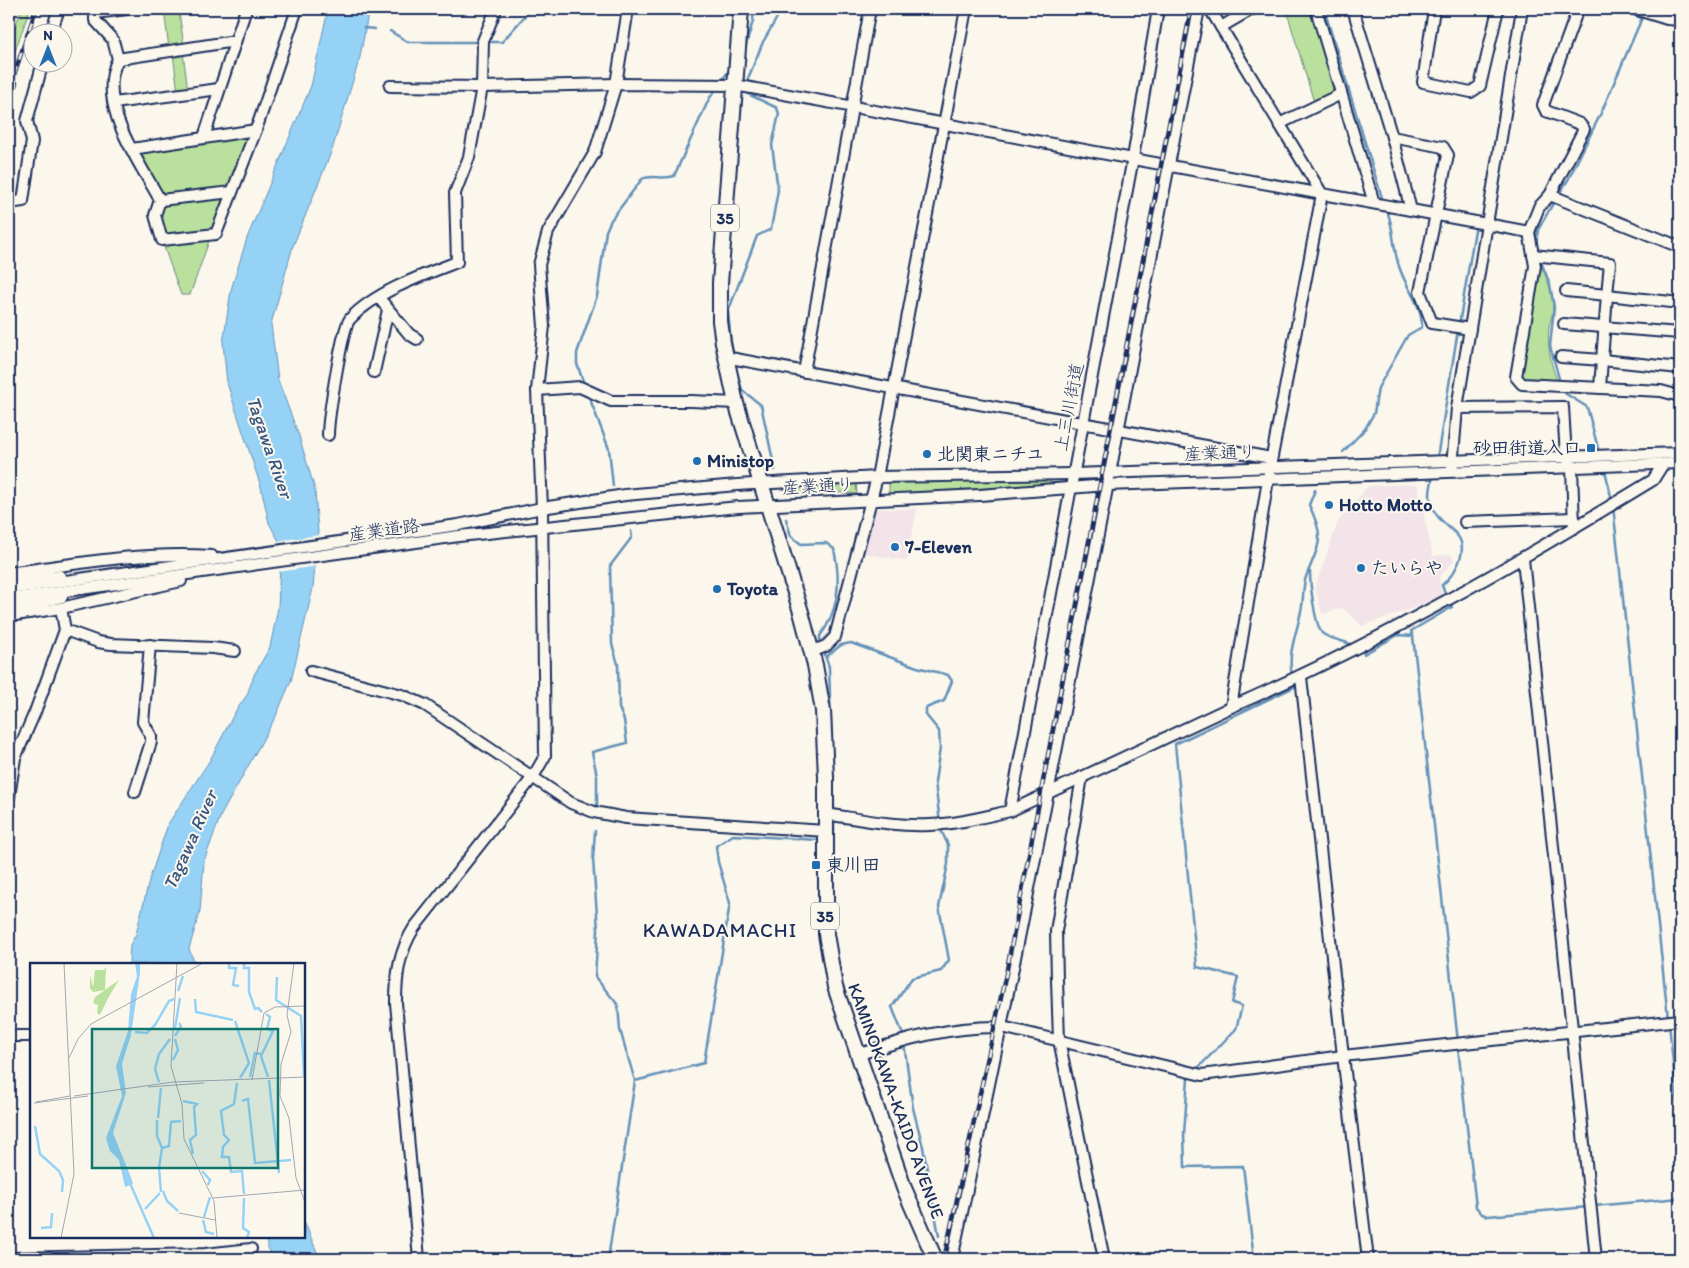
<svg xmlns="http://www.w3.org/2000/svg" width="1689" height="1268" font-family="Itim,'Klee One',sans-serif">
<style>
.built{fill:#f2e4e9}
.green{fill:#b9e19d;stroke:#6a887e}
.water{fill:#95d2f6;stroke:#6491b9}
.pier{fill:#fbf7ec}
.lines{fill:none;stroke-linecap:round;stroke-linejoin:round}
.stream{stroke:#6491b9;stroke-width:2.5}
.minor-casing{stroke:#1b2f5e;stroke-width:14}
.major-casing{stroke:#1b2f5e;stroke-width:18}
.minor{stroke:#fbf7ec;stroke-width:10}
.major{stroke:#fbf7ec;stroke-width:14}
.rail-casing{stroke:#1b2f5e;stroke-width:4.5}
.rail{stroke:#fbf7ec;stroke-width:2.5;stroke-dasharray:8;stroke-linecap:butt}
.poi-dot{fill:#1f6fb2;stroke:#fbf7ec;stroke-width:2}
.labels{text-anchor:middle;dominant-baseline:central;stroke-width:4;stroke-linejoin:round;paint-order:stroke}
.shield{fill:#fbf7ec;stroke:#5e6b89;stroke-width:1}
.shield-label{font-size:16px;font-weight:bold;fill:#1b2f5e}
.street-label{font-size:18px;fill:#1b2f5e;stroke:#fbf7ec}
.poi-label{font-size:18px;font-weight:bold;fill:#1b2f5e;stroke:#fbf7ec;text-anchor:start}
.water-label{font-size:19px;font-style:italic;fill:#3a5884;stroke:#fbf7ec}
.quarter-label{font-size:20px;letter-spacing:1px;fill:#1b2f5e;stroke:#fbf7ec}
.inset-river{fill:none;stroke:#95d2f6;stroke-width:2.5}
.inset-road{fill:none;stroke:#a1a7b3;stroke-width:1}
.view{fill:#0f766e;fill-opacity:0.15;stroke:#0f766e;stroke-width:2.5}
.inset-edge{fill:none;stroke:#1b2f5e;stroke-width:2.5}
</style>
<rect width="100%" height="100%" fill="#fbf7ec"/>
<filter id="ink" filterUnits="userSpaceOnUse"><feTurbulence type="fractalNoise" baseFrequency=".02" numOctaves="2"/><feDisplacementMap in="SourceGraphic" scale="10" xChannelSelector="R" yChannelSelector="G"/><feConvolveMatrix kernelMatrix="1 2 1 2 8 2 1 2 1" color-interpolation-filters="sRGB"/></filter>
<g filter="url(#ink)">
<g class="built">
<path d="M1417,484L1433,556L1451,554L1454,561L1439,577L1442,598L1362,626L1342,608L1322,614L1315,587L1338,522L1368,486Z"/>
<path d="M874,509H917L907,561L863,553Z"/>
</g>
<g class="green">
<path d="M21,9H30L9,68V47Z"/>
<path d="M167,9H195L179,12L184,46L169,48L164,10Z"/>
<path d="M1286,9H1313L1337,89L1334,94L1319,102L1313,99Z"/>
<path d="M183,53L188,91L178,92L173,54Z"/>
<path d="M244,136L248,142L228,187L224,190L161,195L138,154L140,150Z"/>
<path d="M217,197L222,200L213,229L169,237L165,235L160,214L166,203Z"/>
<path d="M210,238L190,295H181L163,244Z"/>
<path d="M1540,264C1547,277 1554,294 1553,308C1553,315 1550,321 1549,327C1547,346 1551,368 1559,384L1525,381L1522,376Z"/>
<path d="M1050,479V484L889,494V482Z"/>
<path d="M856,482L857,494L835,492L797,494V485Z"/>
</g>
<g class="water">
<path d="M328,9H369L360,57L332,150L293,246L271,324L278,380L299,436L315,490L318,533L313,588L291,681L276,716L221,815L204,861L200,911L189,949L195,964H129L130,945L136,934L149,881L168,824L210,760L235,712L247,695L254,675L270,647L278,608L281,545L269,523L261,487L227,383L223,343L231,290L247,238L311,86Z"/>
<path d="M304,1221L320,1259H271L265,1237H304Z"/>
</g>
<path class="pier" d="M320,535L317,566L278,572V545L276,541Z"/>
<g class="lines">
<g class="stream">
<path d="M1324,9L1383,201"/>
<path d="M364,28L375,29"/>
<path d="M390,31L408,42H480"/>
<path d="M485,42H502L531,9"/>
<path d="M744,52L753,21L754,9"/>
<path d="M723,79L730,69"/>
<path d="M747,81L763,42L782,9"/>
<path d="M1558,195L1568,180L1601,113L1642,18L1617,9"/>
<path d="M1536,245L1538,230L1555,200"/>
<path d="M1540,259L1550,285L1554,307L1550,346L1560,382"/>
<path d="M1459,325L1476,224"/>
<path d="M732,353L728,312L757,236L771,229L778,190L772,145L779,114L777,108L748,94"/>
<path d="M735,365L742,390L761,405L775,470"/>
<path d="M584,384L577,364V353L597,296L606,231L611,220L642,179C652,174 663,180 674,176L709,99L717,88"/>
<path d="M1563,389L1566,394L1587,407L1599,452"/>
<path d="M588,394L609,449L613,486"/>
<path d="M1343,452L1365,429L1374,413L1378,388L1408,335L1422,327C1422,304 1407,290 1400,269C1392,249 1395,228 1386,208"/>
<path d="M1437,458L1458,330"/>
<path d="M1605,470L1612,501"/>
<path d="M1433,476C1431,486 1428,496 1432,506C1437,520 1448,525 1457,535C1470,551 1454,575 1442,585L1445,594"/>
<path d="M1613,506L1668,1018"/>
<path d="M786,519L791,536L801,544L826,543L834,549C841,580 840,610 820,636V643"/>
<path d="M1310,572C1310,583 1315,628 1323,634C1330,639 1344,641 1353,645"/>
<path d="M1413,636L1411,631L1452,607L1450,604"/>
<path d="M824,652L829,667L834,809"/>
<path d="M1363,652L1364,654L1398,635L1413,636L1458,1042"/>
<path d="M826,657L841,645L851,643L917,667L948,675L952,681L944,701L926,708V715L939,731L940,748L935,782L940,823"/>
<path d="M1292,675C1287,653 1297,633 1301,611C1304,600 1302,588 1306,577C1319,543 1326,540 1309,505L1315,490"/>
<path d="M597,807V776L592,752L627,743L624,720L619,708L618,664L612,644L610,566L632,537L631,531"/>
<path d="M595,831L593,859L598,930L595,977L618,1005L620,1030L635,1081"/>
<path d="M834,831V823"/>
<path d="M1669,1023L1680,1133"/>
<path d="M904,1037L892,1007L912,978L941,971L949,960L939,907L948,864V845L940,828"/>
<path d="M904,1043L913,1108L923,1147L939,1236"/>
<path d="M1458,1047L1476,1207L1482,1214L1488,1216L1588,1207"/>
<path d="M1196,1070L1236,1029L1242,1006L1232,1003L1238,977L1197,967L1175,744L1294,687L1293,681"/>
<path d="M1190,1076L1188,1078L1184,1134L1185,1167L1243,1166L1254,1259"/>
<path d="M1594,1206L1680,1198"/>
<path d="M608,1259L635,1081L704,1063L730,903L718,862L716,846L733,835L818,840"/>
</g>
<defs>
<g id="minor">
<path d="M95,9V20L113,40L118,59C95,103 139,161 160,200L155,215L162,240L216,234L256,130L297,9"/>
<path d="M1210,9L1322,194L1411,210"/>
<path d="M1316,9L1374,203"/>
<path d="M1353,9L1392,137L1411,210L1529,232L1539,207L1550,195L1584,129L1580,124L1546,111L1543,105L1578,9"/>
<path d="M1434,9L1423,82L1471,92L1480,86L1498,9"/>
<path d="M1635,9L1667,19L1680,20"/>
<path d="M95,13L127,9"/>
<path d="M1221,27L1252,9"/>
<path d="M51,32L59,9"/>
<path d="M118,59L235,41"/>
<path d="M390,86L482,87L616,84L735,85L1322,194L1270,467L1231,707L1010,811C983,817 957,824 930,825C896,827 860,819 826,814"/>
<path d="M114,103L219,89"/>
<path d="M1279,124L1341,94"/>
<path d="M204,137L246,9"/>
<path d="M1392,137L1443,147L1448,155L1420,292L1432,323L1470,329"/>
<path d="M132,149L256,130"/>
<path d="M1550,195L1680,247"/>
<path d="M160,200L232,192"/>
<path d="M9,203L23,201L32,141L27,121L43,62"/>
<path d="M1529,232L1535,266L1516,377L1522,384L1661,391L1680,396"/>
<path d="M1533,255L1610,263L1607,295L1566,291"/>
<path d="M379,298L409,334L417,339"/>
<path d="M1680,303L1607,295L1602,360L1680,368"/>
<path d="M1564,324L1680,333"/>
<path d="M725,357L1271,458"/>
<path d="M1561,357L1602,360L1600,388"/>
<path d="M374,372L388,310"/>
<path d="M804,372L870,9"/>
<path d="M537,390L580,387L611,401H691L736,403"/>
<path d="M1457,408L1563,407L1566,457L1572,467L1574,528"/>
<path d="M328,435C328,420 342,327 350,319C375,292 423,275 457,262L455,193L469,157L482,87L483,41L496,9"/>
<path d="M1452,467L1457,408L1522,9"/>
<path d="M1465,522L1574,518"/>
<path d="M1523,559L1596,1259"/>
<path d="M9,573C75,564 144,551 212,556"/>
<path d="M9,580L60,576"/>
<path d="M9,589L458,525L542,508L625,495L737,485L877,477L1073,474L1680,453"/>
<path d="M9,599L459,536L738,507L980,495L1107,485L1680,463"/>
<path d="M9,608L62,597"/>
<path d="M9,616L61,608L181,581"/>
<path d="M65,630L98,642L111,644L213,648L235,651"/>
<path d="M811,652L826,646L835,637L877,477L966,9"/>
<path d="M311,671L402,695L425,705L571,803L594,812L626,818L826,831"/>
<path d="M1301,677L1343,1056L1368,1259"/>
<path d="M1231,707C1378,643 1517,563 1653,480L1663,464"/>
<path d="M1082,777L1056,931L1057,980L1059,1040L1104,1259"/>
<path d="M135,792L151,742V736L143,722L150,645"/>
<path d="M9,797L15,758L35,712L65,630L61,608"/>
<path d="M1010,811L1133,158L1158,9"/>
<path d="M9,1036H31"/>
<path d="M857,1055C905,1039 951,1026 1002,1027L1202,1075L1343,1056L1680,1020"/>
<path d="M9,1258L205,1254L251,1249"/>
<path d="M419,1259L396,1003C396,975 399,952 414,928L533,777L545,756L542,508L537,390L544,326L539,265L548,232L595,152L616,84L628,9"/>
<path d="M952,1259C1042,844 1118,426 1199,9"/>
</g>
<path id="major" d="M741,9L720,283V321L723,343L736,403L801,612L815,665L823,711L826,777V934L835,987L904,1188L935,1259"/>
</defs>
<use href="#minor" class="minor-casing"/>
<use href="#major" class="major-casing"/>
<use href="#minor" class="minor"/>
<use href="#major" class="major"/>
<defs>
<g id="rail">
<path d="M9,90L36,9"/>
<path d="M9,106L16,83"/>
<path d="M944,1259L1007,969L1191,9"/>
</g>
</defs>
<use href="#rail" class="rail-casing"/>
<use href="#rail" class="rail"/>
</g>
</g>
<g class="poi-dot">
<rect x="1586" y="443" width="10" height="10" rx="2.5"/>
<circle cx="927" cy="454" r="5"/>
<circle cx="697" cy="461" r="5"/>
<circle cx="1329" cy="505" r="5"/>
<circle cx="895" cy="547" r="5"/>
<circle cx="1361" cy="568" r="5"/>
<circle cx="717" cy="589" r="5"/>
<rect x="811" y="860" width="10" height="10" rx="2.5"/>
</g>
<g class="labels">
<g class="shield">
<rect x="711" y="204.5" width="28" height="27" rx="4"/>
<rect x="811" y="902.5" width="28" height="27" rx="4"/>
</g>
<g class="shield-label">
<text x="725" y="218">35</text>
<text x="825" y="916">35</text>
</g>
<g class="street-label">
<text transform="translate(1069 407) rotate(-79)">上三川街道</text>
<text transform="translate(1220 453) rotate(-2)">産業通り</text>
<text transform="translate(818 486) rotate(-3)">産業通り</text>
<text transform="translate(384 530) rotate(-8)">産業道路</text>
<text transform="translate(896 1101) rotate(70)">KAMINOKAWA-KAIDO AVENUE</text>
</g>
<g class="poi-label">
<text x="1581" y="448" text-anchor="end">砂田街道入口</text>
<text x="937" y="454">北関東ニチユ</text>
<text x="707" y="461">Ministop</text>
<text x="1339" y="505">Hotto Motto</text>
<text x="905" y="547">7-Eleven</text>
<text x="1371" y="568">たいらや</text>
<text x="727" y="589">Toyota</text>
<text x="826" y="865">東川田</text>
</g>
<g class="water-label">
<text transform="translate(270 447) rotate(71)">Tagawa River</text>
<text transform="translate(190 840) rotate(-66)">Tagawa River</text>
</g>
<g class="quarter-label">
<text x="720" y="930">KAWADAMACHI</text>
</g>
</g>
<g transform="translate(30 963)">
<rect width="275" height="275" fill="#fbf7ec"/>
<path d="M76,4L75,27L63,29L60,25V12L63,24L65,7H74ZM89,17L78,35L70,52L67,50L68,42L63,40L65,34Z" fill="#b9e19d"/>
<path d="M105,0H110V10L101,72L92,101L96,130L83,170L102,217L103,221L95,224L89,197L80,188L76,175L92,133L86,103L98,68L101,31L107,13Z" fill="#95d2f6"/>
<path class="inset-river" d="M199,0V5H206L203,22L209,23M214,0V5H219V29L225,46L228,45L232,49M247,14L246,37L271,53L274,113M148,28L153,13M165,36L166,49L203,57M236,51L240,54L237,66L243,68L231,93L238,114M205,58L219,100L210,115M145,65L150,35M105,69L117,70L125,62L139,38L144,36M145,73L151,63L149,60M143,97L148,87L145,76M220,114L225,90L231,91M239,117L249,210M129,119L125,106L129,91L140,76M207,120L204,141L191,148L194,172L199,177L193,184L192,194H199L201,209L212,208L214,231M153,138L167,141L164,144L166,172L160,177L163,191M212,138L218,136L225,200L261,197M128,155L131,125M127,157V173L132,185M5,163L10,191L29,208L33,217L32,229M172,208L180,217L178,222M99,218L124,275M133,228L137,238L148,248M131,229L129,205L132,185L139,183L141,159L151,158M214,235L213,265L219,269L217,275M115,246L130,230M174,254L180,234M173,257L176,269L184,271M11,265L21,264L22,250"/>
<path class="inset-road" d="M147,0L141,103L152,141L154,176L184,238L187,275M264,0L257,52L261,69L251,101L250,133L259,155L266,215L275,239M39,95L48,76L61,61L173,0M222,117L234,50L245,44L275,43M118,124L174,120M44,133L143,119L275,114M6,139L40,133M4,140L58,133M183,235L275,227M149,250L185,257M31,275L44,211L34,0"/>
<path class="view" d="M62,66H248V205H62Z"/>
<rect width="275" height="275" class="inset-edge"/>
</g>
<rect width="1689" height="1268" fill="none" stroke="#fbf7ec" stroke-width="30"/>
<rect x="15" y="15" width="1659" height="1238" fill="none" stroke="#1b2f5e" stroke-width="2" filter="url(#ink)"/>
<g transform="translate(48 48)"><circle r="24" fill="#fbf7ec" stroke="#a1a7b3"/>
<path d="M0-4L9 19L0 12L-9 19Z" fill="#1f6fb2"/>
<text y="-8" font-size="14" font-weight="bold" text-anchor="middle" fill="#1b2f5e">N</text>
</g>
</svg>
